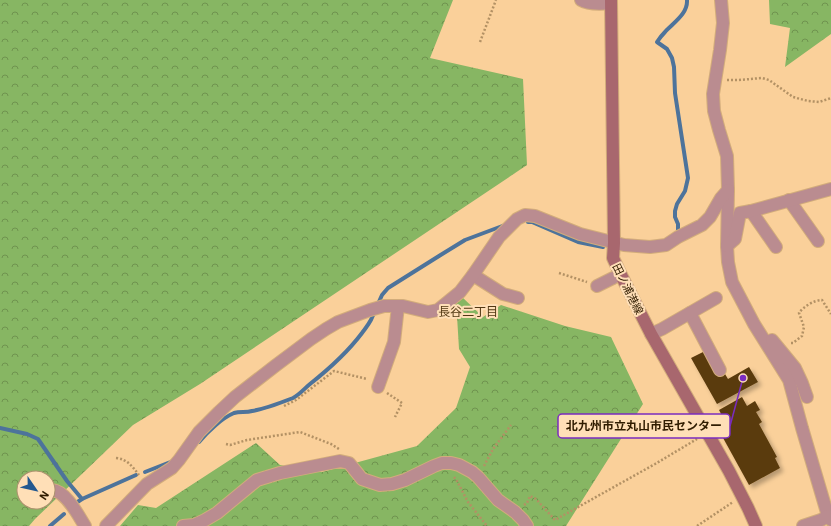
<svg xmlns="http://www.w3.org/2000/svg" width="831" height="526" font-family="'IBM Plex Sans','Noto Sans JP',sans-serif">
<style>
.forest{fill:url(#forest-crowns);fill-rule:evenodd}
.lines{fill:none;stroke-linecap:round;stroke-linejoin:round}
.stream{stroke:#4d739b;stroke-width:4}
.building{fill:#5a3b0c;filter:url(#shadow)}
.street-casing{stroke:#d2ac7b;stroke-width:14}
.secondary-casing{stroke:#d2ac7b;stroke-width:14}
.path{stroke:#b39164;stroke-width:2.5;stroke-dasharray:2 2;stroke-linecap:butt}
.street{stroke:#ba8c90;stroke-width:12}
.secondary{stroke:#a8676e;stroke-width:12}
.labels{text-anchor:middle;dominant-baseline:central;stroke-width:4;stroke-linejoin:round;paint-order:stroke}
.street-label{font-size:11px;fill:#301c00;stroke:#ffdfb7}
.neighbourhood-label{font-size:12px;fill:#523813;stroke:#ffdfb7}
.leader{fill:none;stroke:#7b2cbf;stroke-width:1.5}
.callout-dot{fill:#7b2cbf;stroke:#ffdfb7;stroke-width:1.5}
.callout{fill:#ffdfb7;stroke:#7b2cbf;stroke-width:1.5}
.callout-label{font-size:12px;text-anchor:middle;font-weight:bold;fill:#301c00}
</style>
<defs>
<pattern id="forest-crowns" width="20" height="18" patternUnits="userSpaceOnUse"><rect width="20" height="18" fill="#87b663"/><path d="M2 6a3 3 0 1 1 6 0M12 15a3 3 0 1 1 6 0" fill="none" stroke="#6f934f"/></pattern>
<filter id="shadow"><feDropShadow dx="3.5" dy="3.5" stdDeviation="2" flood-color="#0004"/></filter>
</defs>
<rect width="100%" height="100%" fill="#fad09a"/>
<g class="forest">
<path d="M0,0H453L430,58L523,79L527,165L200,384L133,425L35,519L29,526H0ZM24,478H48V502H24Z"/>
<path d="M769,0H831V34L785,67L790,28L770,24Z"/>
<path d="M462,297L483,317L501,305L565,326L611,337L643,404L566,526H120L138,505L156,508L256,443L280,465L322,472L417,446L456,408L470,367L459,349L457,316L449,309Z"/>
</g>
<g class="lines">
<g class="stream">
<path d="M528,222H532L578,242L603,247"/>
<path d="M678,234V224L675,217V211L677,204L685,191L688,178L675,93L674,67L672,58L667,49L657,42C659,39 662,35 665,32C673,23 688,14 687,0"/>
<path d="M378,304L382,295L388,288L439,256L465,240L505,225"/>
<path d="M0,428L27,434L38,439L67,481L82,499"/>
<path d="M199,442C207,432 222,418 234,413C240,411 246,413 252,411C265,409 280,403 293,398C299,395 304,389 310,384C329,369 347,353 362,333C367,326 372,321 374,312"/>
<path d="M145,472L173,461"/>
<path d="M76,503L82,499L136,475"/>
<path d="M50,526L64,514"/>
</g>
</g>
<g class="building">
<path d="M705,351L720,377L725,374L728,379L749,367L758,382L717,404L691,358Z"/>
<path d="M742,397L747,406L755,401L760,410L756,412L762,422L759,424L777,457L775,458L780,468L749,485L722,436L730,431L719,410Z"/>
</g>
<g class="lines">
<defs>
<g id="street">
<path d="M581,0C589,5 602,4 611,3"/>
<path d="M721,0L723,23L720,50L713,94L714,111L719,130L727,156L728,190L727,246L728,262L732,282L754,324L789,380L802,428L828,516L831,520"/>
<path d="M789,200L818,241"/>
<path d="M751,211L776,247"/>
<path d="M727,246L735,239L740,213L751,211L831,189"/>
<path d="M473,275L503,294L518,298"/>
<path d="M597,286L613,278"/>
<path d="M690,313L720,370"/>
<path d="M651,334L662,329L716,298"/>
<path d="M772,340L795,368L802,383L807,397"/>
<path d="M378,387L394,342L398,306"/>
<path d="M48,494L52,490C66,491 78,515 85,526"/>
<path d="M106,526L147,484L172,468L179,460L199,432L219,412L235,397L275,366L311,339L326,329L338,322L370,310L384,306H403L428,312L438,310L460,292L473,275L499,237L517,219L525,215L535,216L580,234L624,245L650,247L666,245L678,237L702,225L710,217L721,198L728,190"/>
<path d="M183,526L194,525L205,520L217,513L257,480L280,473L340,461L349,463L362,479L380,485L392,484L405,480L434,466L442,463H451L459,465L472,472L478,477L498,500L515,512L523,520L527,526"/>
<path d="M803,526L821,520L828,516"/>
</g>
<path id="secondary" d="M611,0L614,243L613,258L621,275L651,334L729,471L748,508L756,526"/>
</defs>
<use href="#street" class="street-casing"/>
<use href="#secondary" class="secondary-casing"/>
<g class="path">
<path d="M480,42L496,0"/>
<path d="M727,80H739L762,78L769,80L793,97L808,101L819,102L831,98"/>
<path d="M559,273L587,282"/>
<path d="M791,343H793L802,336L804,327L799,313C803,307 814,300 822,300L831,314"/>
<path d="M387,393L402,403L395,417"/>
<path d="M284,406L296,400L334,371L367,379"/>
<path d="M226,444L230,445L247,440L300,432L331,444L339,449"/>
<path d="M116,458C127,459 132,466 139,475"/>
<path d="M484,466L493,449L511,425"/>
<path d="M454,477L457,481L468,502L487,526"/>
<path d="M524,505L527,503L530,496L536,499L555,520L655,464L697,439"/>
<path d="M697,526L733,502"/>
</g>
<use href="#street" class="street"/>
<use href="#secondary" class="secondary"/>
</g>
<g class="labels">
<g class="street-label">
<text transform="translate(628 289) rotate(64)">田ノ浦港線</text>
</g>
<g class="neighbourhood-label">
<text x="468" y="311">長谷二丁目</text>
</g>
</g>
<path class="leader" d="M743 378L730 426"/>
<circle class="callout-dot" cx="743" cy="378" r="4"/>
<rect class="callout" x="558" y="414" width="172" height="24" rx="4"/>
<g class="callout-label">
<text x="644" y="430">北九州市立丸山市民センター</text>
</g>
<g transform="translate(36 490) rotate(124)"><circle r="19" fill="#ffdfb7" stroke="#ac916e"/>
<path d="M0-3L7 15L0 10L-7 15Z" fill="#235890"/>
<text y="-6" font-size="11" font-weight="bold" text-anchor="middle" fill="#301c00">N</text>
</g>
</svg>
